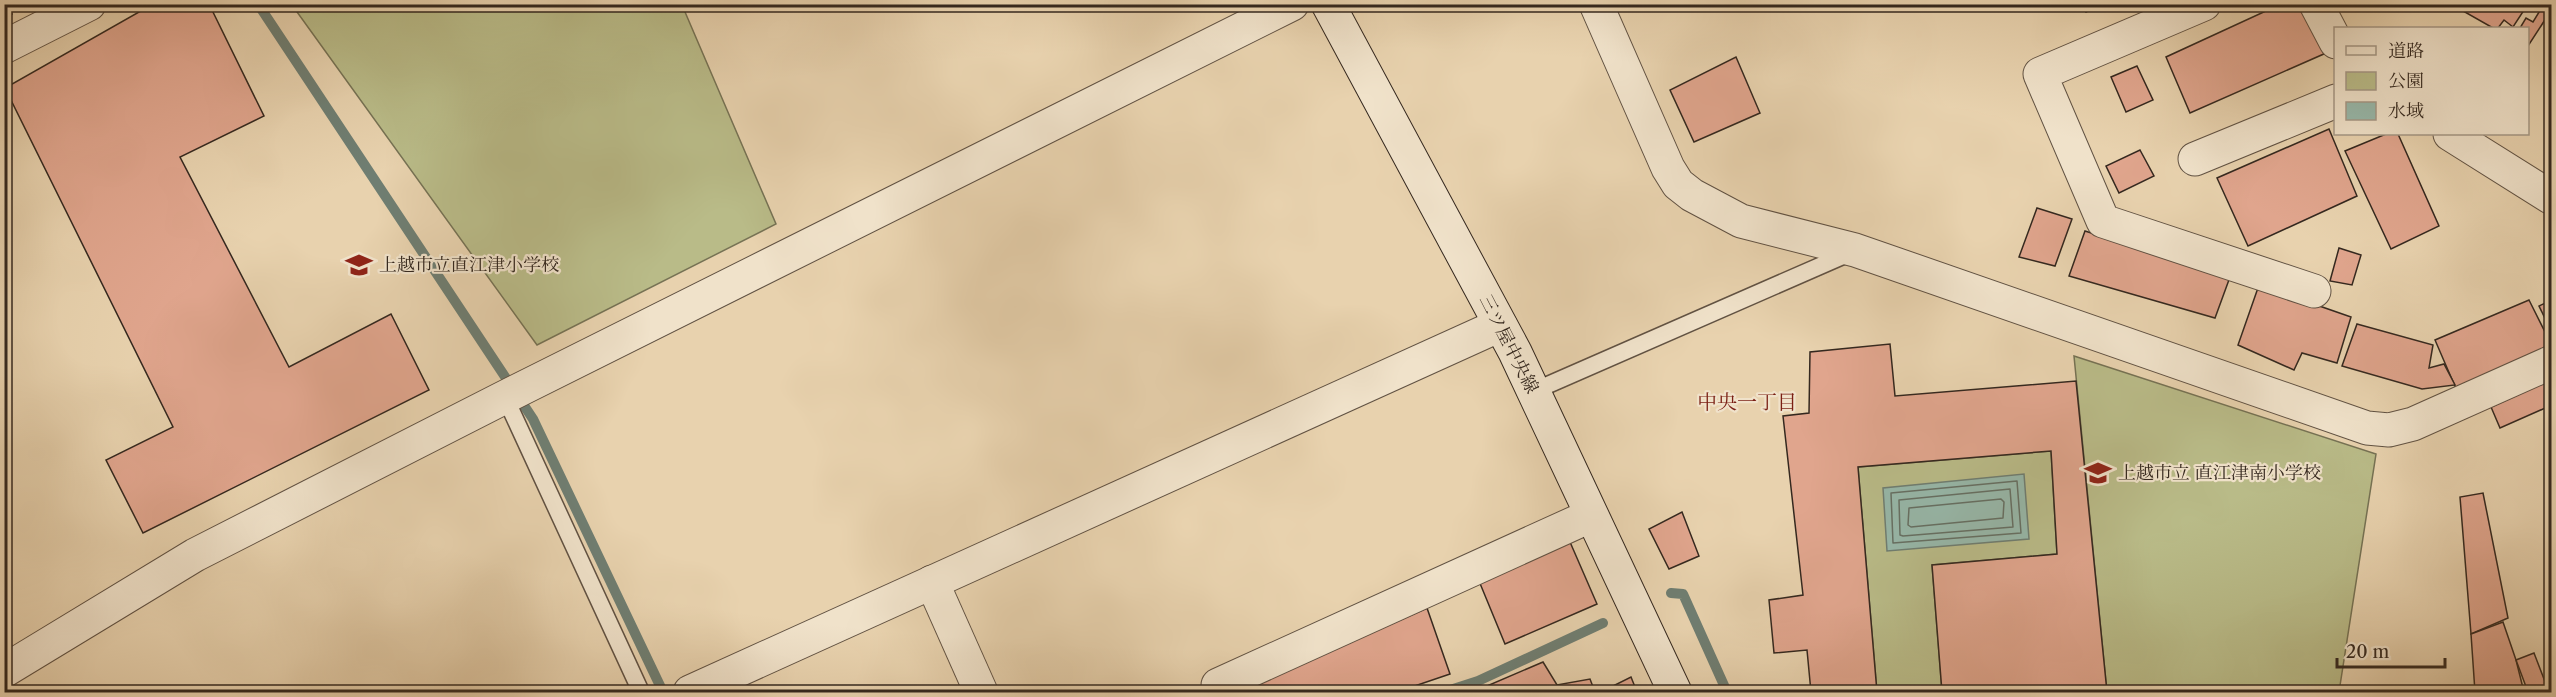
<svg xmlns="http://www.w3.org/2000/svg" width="2556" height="697" font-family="'Libre Caslon Text','Noto Serif JP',serif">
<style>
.green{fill:#b9bb88;stroke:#767254;stroke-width:1.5}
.water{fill:#97b8aa;stroke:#6f7e72;stroke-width:1.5}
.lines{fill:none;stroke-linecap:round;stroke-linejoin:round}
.shore{stroke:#667064;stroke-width:1.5}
.stream{stroke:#6f7e72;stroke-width:10}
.building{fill:#e0a58d;stroke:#34281f;stroke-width:1.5}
.service-casing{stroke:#615243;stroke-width:19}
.minor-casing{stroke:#615243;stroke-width:35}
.secondary-casing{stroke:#34281f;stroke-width:35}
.service{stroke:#f0e2ca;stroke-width:16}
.minor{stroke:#f0e2ca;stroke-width:33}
.secondary{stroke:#f0e2ca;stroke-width:33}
.labels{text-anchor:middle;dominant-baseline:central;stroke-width:4.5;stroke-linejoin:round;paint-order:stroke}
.poi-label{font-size:18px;fill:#34281f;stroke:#f0e2ca;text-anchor:start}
.street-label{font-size:18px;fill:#34281f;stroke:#f0e2ca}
.neighbourhood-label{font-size:20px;fill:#7a1f14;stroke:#f0e2ca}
</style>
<rect width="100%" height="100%" fill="#e8d2ae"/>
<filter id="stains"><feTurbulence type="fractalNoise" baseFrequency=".00333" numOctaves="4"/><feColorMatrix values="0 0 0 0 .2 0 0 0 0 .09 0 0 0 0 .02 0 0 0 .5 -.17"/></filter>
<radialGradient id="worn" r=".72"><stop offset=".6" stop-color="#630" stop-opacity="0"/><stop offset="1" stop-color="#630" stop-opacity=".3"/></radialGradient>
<g class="green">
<path d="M292,5H682L776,224L537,345Z"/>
<path d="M2074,356L2376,454L2339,692H2107Z"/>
<path d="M2051,451L2057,554L1932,565L1942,692H1877L1858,467Z"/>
</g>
<path class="water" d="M2024,474L2029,539L1887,551L1883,488Z"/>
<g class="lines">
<g class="shore">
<path d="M2017,481L2021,533L1893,543L1891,493Z"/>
<path d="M2010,489L2013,527L1903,536L1900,535L1899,500Z"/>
<path d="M2001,499L2004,502L2003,518L1911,527L1908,525L1909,508Z"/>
</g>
<g class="stream">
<path d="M258,4L533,419L663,692"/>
<path d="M1671,593L1683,594L1727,692"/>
<path d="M1444,692L1478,681L1603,623"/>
</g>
</g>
<g class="building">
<path d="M4,4H8L12,14L4,17Z"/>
<path d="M153,4H209L264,116L180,157L289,367L391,314L429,390L143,533L106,460L173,427L5,88Z"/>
<path d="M2082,4H2104L2086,12Z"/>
<path d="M2281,4H2303L2326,53L2190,113L2166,57Z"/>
<path d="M2458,4H2528L2513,27L2504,20L2498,28H2493L2456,7Z"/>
<path d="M2544,4H2552V9L2528,46V28H2520L2526,18L2533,22Z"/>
<path d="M1736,57L1760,113L1694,142L1670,90Z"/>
<path d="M2137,66L2153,100L2126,112L2111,77Z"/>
<path d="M2329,129L2357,196L2248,246L2217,178Z"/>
<path d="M2386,134H2398L2439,226L2391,249L2345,151Z"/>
<path d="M2140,150L2154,176L2119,193L2106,166Z"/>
<path d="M2037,208L2072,219L2055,266L2019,257Z"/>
<path d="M2085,231L2230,277L2215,318L2069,276Z"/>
<path d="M2339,248L2361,255L2352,285L2330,281Z"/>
<path d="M2259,285L2351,317L2337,363L2302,353L2294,370L2238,345Z"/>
<path d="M2529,300L2552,346L2457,391L2435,340Z"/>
<path d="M2552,300V333L2539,306Z"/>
<path d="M2357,324L2433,345L2429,368L2444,364L2455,385L2422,389L2342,366Z"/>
<path d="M1890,344L1895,396L2076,381L2107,692H1942L1932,565L2057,554L2051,451L1858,467L1877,692H1811L1807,650L1774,653L1769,600L1803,595L1783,416L1809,413L1810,352Z"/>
<path d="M2552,379V405L2500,428L2491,407Z"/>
<path d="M2483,493L2508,618L2471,634L2460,497Z"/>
<path d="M1682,512L1699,556L1669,569L1649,529Z"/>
<path d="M1570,542L1597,604L1505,644L1479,581Z"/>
<path d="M1427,608L1450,674L1397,692H1238Z"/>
<path d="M2503,622L2516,660L2524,692H2475L2471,634Z"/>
<path d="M2534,653L2549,692H2528L2516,660Z"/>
<path d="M1543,662L1557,685L1590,679L1595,692H1473Z"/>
<path d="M1631,677L1637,692H1601Z"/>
</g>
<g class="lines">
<defs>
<g id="service">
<path d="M1534,391L1852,252"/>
<path d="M505,397L641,692"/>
</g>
<g id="minor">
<path d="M1596,4L1668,168L1678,184L1692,195L1741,221L1855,250L2367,428L2389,430L2413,424L2552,362"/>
<path d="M2204,4L2040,74L2103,221L2314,291"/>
<path d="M2316,4L2336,42"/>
<path d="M4,47L89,4"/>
<path d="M2450,134L2552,198"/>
<path d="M2195,159L2336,101"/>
<path d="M932,582L981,692"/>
<path d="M4,671L195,555L505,397L1292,4"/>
<path d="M1218,685L1590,516"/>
<path d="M690,692L1500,325"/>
</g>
<path id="secondary" d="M1328,4L1515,352L1675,692"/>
</defs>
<use href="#service" class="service-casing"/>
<use href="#minor" class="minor-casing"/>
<use href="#secondary" class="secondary-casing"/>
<use href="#service" class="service"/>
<use href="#minor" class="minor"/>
<use href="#secondary" class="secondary"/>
</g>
<defs>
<symbol id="school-bare" viewBox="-9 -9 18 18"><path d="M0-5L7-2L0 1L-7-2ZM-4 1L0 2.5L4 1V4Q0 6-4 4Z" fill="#8f2418" stroke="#f0e2ca" stroke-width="2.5" paint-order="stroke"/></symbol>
</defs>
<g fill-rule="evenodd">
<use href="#school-bare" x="340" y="246" width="38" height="38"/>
<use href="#school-bare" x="2079" y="454" width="38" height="38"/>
</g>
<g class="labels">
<g class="poi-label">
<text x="379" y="265">上越市立直江津小学校</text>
<text x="2118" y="473">上越市立 直江津南小学校</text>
</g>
<g class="street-label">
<text transform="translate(1509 344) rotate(63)">三ツ屋中央線</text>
</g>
<g class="neighbourhood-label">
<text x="1747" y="402">中央一丁目</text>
</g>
</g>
<rect width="2556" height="697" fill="none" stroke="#e8d2ae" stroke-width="24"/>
<rect x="6" y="6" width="2544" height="685" fill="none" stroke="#34281f" stroke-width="3"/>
<rect x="12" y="12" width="2532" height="673" fill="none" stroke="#34281f" stroke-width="1.5"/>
<rect x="2334" y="27" width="195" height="108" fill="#f0e2ca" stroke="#a59886" stroke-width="1.5"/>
<rect x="2346" y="46" width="30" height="9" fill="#f0e2ca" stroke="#a59886" stroke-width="1.5"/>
<text x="2388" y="57" font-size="18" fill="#34281f">道路</text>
<rect x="2346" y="72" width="30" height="18" fill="#b9bb88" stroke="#a59886" stroke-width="1.5"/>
<text x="2388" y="87" font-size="18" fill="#34281f">公園</text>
<rect x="2346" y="102" width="30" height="18" fill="#97b8aa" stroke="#a59886" stroke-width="1.5"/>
<text x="2388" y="117" font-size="18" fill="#34281f">水域</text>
<path d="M2337 658v9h108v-9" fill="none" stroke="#34281f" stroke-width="3"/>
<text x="2346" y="658" font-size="18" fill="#34281f" stroke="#f0e2ca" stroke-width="4.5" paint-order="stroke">20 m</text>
<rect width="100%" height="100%" filter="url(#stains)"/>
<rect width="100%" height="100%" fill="url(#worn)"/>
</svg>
